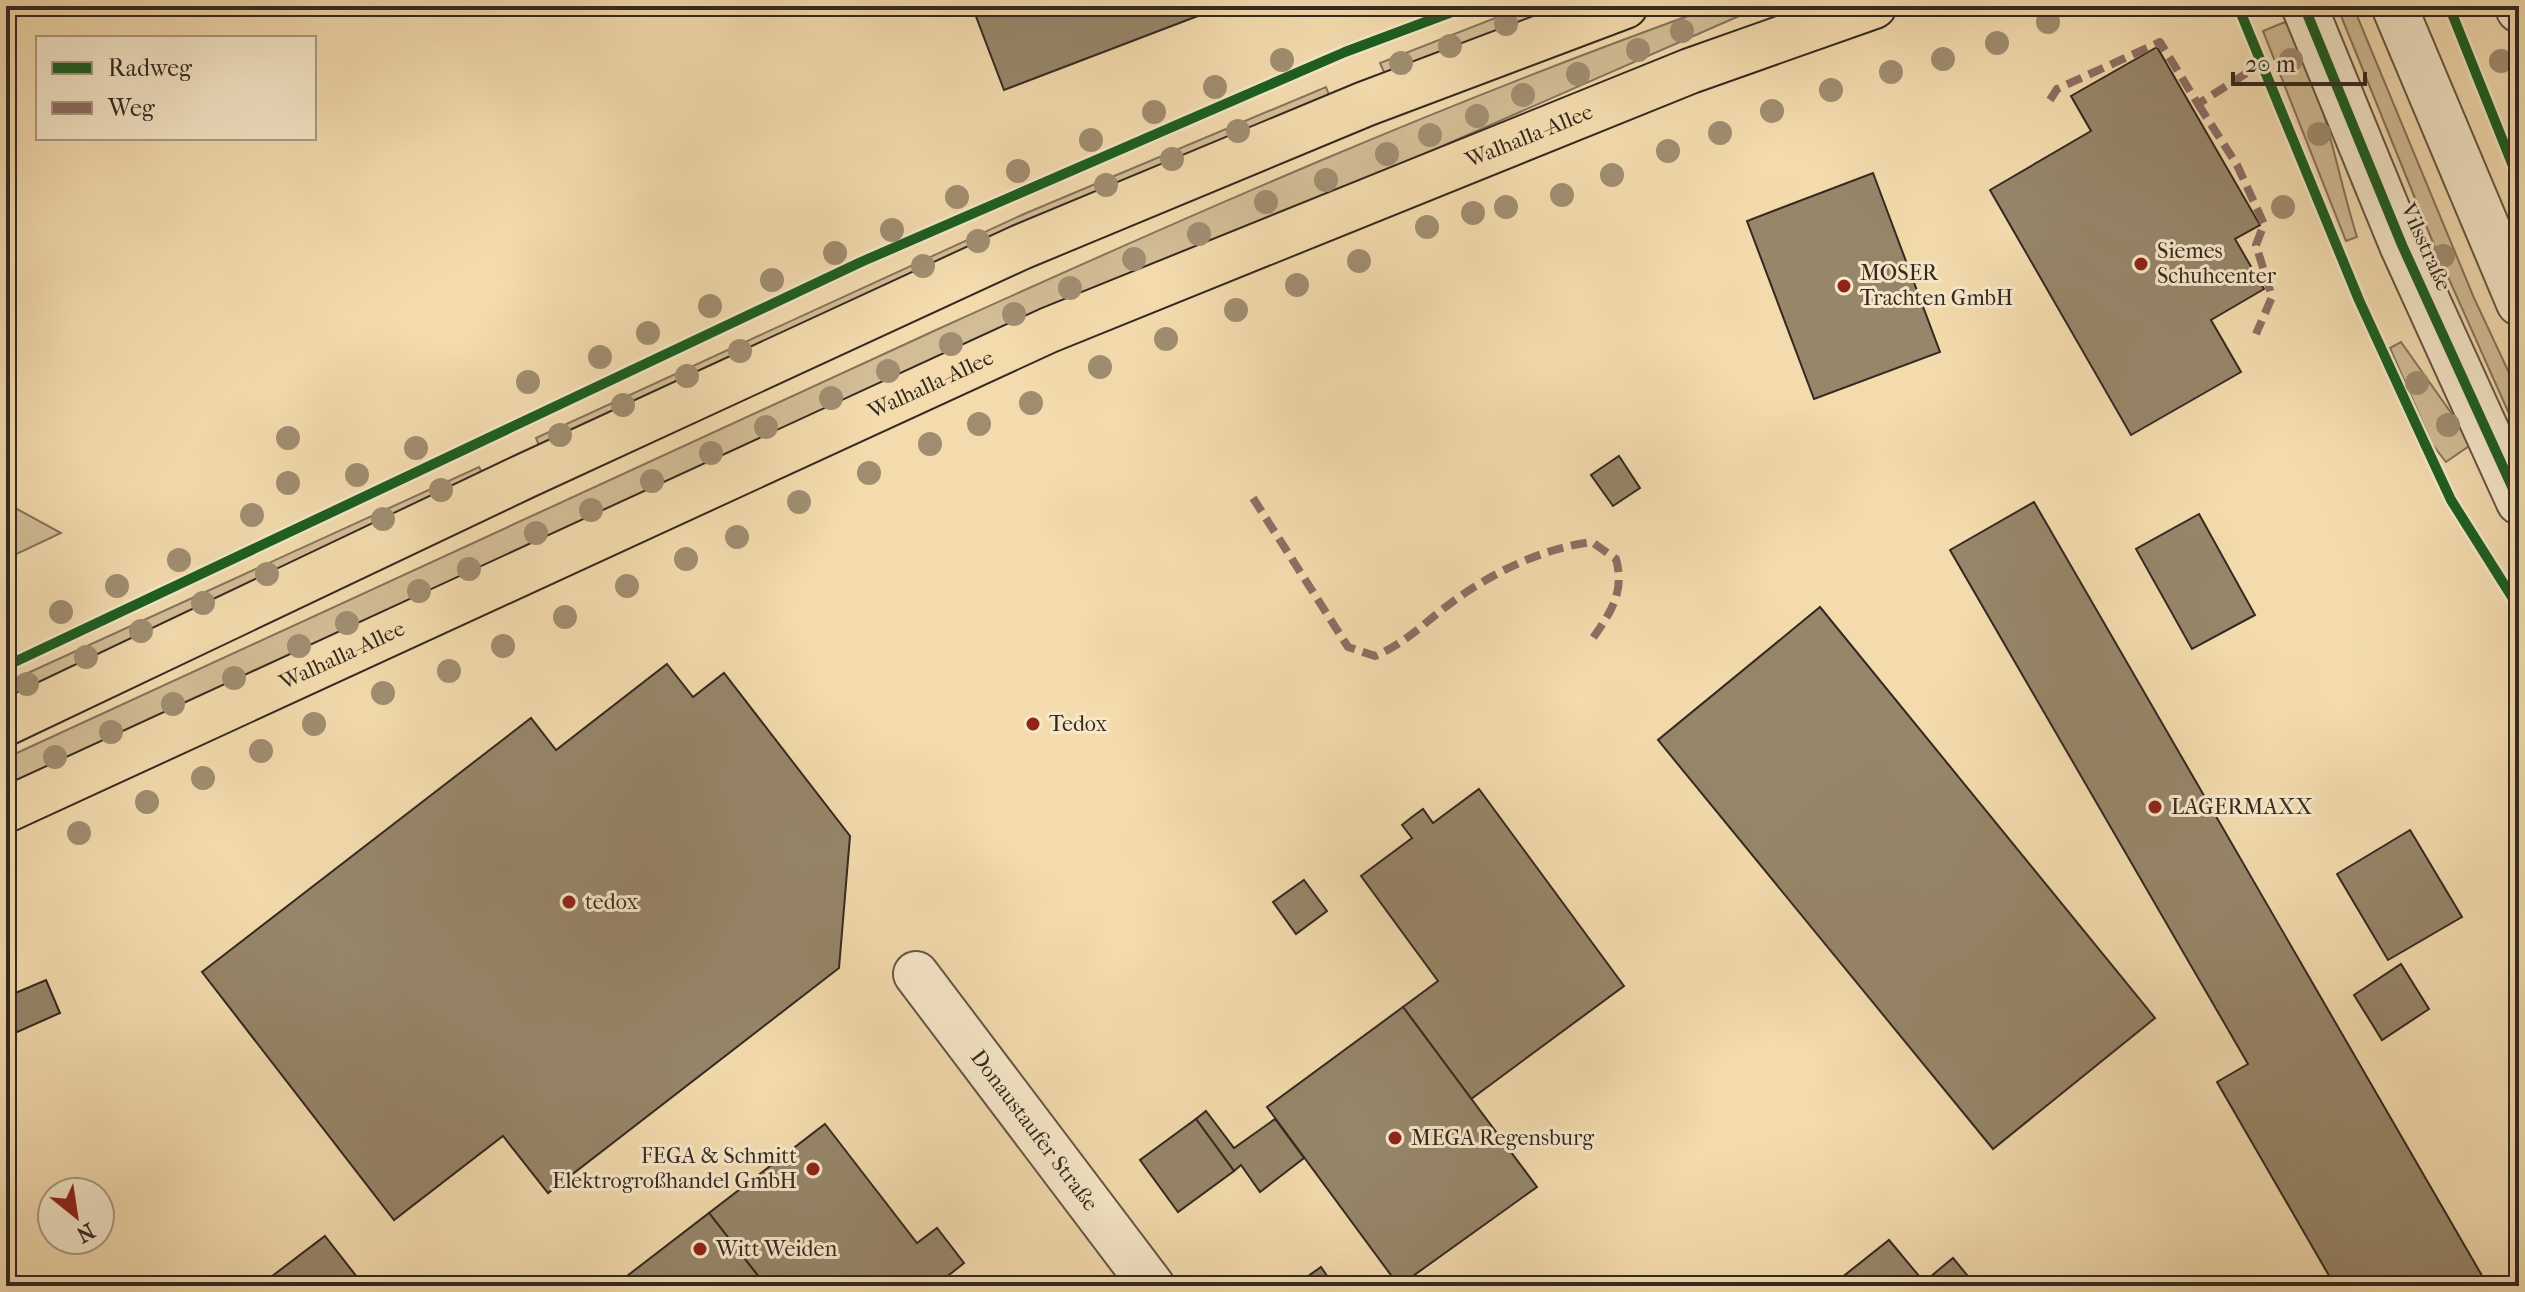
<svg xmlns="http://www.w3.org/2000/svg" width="2525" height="1292" font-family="'IM FELL French Canon',serif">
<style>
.green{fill:#d3bd96;stroke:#84735c;stroke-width:2}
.building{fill:#97866a;stroke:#342921;stroke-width:2}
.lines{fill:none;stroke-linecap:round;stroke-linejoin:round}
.minor-casing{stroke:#645644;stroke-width:48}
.major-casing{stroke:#342921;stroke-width:48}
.minor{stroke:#f7e8ca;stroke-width:44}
.major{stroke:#f3dbae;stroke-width:44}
.quiet{stroke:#8d6e63;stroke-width:8;stroke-dasharray:16 8;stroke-linecap:butt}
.cycleway-casing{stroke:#f7e8ca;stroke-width:15}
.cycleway{stroke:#1b5e20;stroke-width:10}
.tree{fill:#a08d70}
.poi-dot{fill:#8f2418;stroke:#f7e8ca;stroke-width:3}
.labels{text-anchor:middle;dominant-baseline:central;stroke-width:6;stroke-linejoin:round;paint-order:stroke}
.street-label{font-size:22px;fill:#342921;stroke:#f7e8ca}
.poi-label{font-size:22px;fill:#342921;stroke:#f7e8ca;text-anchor:start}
</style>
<rect width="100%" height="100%" fill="#f3dbae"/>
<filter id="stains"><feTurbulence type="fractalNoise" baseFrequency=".0025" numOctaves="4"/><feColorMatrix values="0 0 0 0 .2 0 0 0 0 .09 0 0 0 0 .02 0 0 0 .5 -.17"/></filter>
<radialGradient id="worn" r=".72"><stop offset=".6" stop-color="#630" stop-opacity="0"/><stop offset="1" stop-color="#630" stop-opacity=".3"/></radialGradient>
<g class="green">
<path d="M1526,6H1577L1387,79L1380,63Z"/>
<path d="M1716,6H1762L1358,183L6,793V758C316,615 625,470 936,330C1192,214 1451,100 1716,6Z"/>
<path d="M2337,6H2353L2474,298L2519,394V436L2436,250Z"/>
<path d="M2285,22C2293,31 2297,43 2302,54C2328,113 2338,176 2357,237L2346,241L2263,31Z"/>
<path d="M1326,87L1332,103L543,455L536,438L1024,214Z"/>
<path d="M2401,342L2466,434L2469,446L2446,462L2432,444L2390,348Z"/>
<path d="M479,467L488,483L6,706V683Z"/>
<path d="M6,503L61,533L6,559Z"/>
</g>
<g class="building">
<path d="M972,6H1224L1004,90Z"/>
<path d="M2157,47L2260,225L2235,239L2264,289L2211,320L2241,372L2131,435L1990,190L2091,131L2071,96Z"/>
<path d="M1873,173L1940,352L1814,399L1747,221Z"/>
<path d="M1619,456L1640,488L1613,506L1591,475Z"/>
<path d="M2034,502L2488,1286H2335L2217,1082L2248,1064L1950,550Z"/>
<path d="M2199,514L2255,615L2192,649L2136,549Z"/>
<path d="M1820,607L2155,1018L1993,1149L1658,740Z"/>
<path d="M667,664L693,697L724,673L850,836L839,968L548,1193L503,1136L394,1220L202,972L531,718L556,750Z"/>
<path d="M1479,789L1624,986L1471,1099L1403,1007L1438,981L1361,876L1412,838L1402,825L1412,817L1423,809L1433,823Z"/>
<path d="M2410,830L2462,917L2388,960L2337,874Z"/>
<path d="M1304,880L1327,911L1296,934L1273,902Z"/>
<path d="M2401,964L2429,1009L2382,1040L2354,995Z"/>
<path d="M46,980L60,1013L6,1037V997Z"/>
<path d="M1403,1007L1537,1187L1399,1286L1267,1107Z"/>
<path d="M1206,1111L1234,1148L1275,1119L1304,1158L1260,1192L1241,1165L1234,1171L1196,1119Z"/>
<path d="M1196,1119L1234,1171L1178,1212L1140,1160Z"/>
<path d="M825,1124L917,1243L937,1228L964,1263L944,1279L948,1284L945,1286H766L709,1213Z"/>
<path d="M709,1213L766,1286H614Z"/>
<path d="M325,1236L364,1286H259Z"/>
<path d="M1889,1240L1924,1282L1953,1258L1976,1286H1831Z"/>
<path d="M1321,1267L1334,1286H1294Z"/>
</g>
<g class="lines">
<defs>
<g id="minor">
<path d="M2304,6L2402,245L2519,502"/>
<path d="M2394,6L2519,303"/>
<path d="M2519,8V10"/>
<path id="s1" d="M916,974L1152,1286"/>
</g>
<g id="major">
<path d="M6,723L525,476L1021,247L1365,104L1625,6"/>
<path id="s2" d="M6,810L1049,330L1690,71L1874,6"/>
</g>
</defs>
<use href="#minor" class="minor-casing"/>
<use href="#major" class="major-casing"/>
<use href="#minor" class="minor"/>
<use href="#major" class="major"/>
<g class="quiet">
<path d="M2241,12L2256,6"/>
<path d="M2050,100L2057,89L2160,42L2198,104L2261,64"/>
<path d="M2198,104L2237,165L2264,224L2256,245L2272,297L2256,334"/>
<path d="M1253,498L1348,647L1375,656C1406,643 1425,622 1451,603C1491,573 1543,548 1592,542L1616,559C1625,592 1611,612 1593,638"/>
</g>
<defs>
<g id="cycleway">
<path d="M2238,6L2359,300L2425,444L2451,500L2519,608"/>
<path d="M2304,6L2402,245L2519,502"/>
<path d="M2449,6L2519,181"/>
<path d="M6,666L861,262L1345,52L1468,6"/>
</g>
</defs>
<use href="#cycleway" class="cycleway-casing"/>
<use href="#cycleway" class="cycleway"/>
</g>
<g class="tree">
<circle cx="2048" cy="22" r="12"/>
<circle cx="1506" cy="24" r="12"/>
<circle cx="1682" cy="31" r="12"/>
<circle cx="1997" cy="43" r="12"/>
<circle cx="1450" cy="46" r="12"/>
<circle cx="1638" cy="50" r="12"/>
<circle cx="1943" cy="59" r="12"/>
<circle cx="1282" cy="60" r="12"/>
<circle cx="2291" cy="60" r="12"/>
<circle cx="2501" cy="61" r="12"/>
<circle cx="1401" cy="63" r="12"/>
<circle cx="1891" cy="72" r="12"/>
<circle cx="1578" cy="74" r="12"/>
<circle cx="1215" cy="87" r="12"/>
<circle cx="1831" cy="90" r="12"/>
<circle cx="1523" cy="95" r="12"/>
<circle cx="1772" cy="111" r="12"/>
<circle cx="1154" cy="112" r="12"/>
<circle cx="1477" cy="116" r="12"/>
<circle cx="1238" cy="131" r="12"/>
<circle cx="1720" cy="133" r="12"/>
<circle cx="2319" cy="134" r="12"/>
<circle cx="1430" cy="135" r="12"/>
<circle cx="1091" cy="140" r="12"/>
<circle cx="1668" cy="151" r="12"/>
<circle cx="1387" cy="154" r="12"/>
<circle cx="1172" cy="159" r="12"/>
<circle cx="1018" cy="171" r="12"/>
<circle cx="1612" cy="175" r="12"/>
<circle cx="1326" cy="180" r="12"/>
<circle cx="1106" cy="185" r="12"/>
<circle cx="1562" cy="195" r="12"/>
<circle cx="957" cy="197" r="12"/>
<circle cx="1266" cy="202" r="12"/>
<circle cx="1506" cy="207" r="12"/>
<circle cx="2283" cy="207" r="12"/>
<circle cx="1473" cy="213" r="12"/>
<circle cx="1427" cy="227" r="12"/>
<circle cx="892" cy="230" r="12"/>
<circle cx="1199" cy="234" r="12"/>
<circle cx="978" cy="241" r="12"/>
<circle cx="835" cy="253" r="12"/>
<circle cx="2443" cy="256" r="12"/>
<circle cx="1134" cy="259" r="12"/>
<circle cx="1359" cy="261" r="12"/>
<circle cx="923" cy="266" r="12"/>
<circle cx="772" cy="280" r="12"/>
<circle cx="1297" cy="285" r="12"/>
<circle cx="1070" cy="288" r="12"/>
<circle cx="710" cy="306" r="12"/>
<circle cx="1236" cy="310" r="12"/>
<circle cx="1014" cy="314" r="12"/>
<circle cx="648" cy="333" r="12"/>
<circle cx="1166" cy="339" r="12"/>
<circle cx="951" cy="344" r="12"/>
<circle cx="740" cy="351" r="12"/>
<circle cx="600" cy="357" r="12"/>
<circle cx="1100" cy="367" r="12"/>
<circle cx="888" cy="371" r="12"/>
<circle cx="687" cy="376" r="12"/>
<circle cx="528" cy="382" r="12"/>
<circle cx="2417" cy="383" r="12"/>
<circle cx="831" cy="398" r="12"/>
<circle cx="1031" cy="403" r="12"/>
<circle cx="623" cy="405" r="12"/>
<circle cx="979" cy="424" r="12"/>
<circle cx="2448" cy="425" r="12"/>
<circle cx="766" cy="427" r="12"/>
<circle cx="560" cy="435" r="12"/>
<circle cx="288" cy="438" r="12"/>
<circle cx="930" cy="444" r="12"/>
<circle cx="416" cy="448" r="12"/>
<circle cx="711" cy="453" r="12"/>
<circle cx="869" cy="473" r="12"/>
<circle cx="357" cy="475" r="12"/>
<circle cx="652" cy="481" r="12"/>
<circle cx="288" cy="483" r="12"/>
<circle cx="441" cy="490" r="12"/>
<circle cx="799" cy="502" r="12"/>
<circle cx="591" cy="510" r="12"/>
<circle cx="252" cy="515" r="12"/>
<circle cx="383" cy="519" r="12"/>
<circle cx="536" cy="533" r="12"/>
<circle cx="737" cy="537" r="12"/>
<circle cx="686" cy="559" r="12"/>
<circle cx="179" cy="560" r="12"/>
<circle cx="469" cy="569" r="12"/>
<circle cx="267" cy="574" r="12"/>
<circle cx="117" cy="586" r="12"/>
<circle cx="627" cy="586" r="12"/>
<circle cx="419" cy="591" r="12"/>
<circle cx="203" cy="603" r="12"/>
<circle cx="61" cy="612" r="12"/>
<circle cx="565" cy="617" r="12"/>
<circle cx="347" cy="623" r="12"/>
<circle cx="141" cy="631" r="12"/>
<circle cx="299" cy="646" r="12"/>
<circle cx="503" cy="646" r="12"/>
<circle cx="86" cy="657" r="12"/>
<circle cx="449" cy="671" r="12"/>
<circle cx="234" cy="678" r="12"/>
<circle cx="27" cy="684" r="12"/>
<circle cx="383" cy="693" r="12"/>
<circle cx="173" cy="704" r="12"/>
<circle cx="314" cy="724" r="12"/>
<circle cx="111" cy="732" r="12"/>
<circle cx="261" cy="751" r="12"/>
<circle cx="55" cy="757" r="12"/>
<circle cx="203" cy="778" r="12"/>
<circle cx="147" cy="802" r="12"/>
<circle cx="79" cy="833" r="12"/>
</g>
<g class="poi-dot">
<circle cx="2141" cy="264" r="8"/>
<circle cx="1844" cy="286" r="8"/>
<circle cx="1033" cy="724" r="8"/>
<circle cx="2155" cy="807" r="8"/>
<circle cx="569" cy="902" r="8"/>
<circle cx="1395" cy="1138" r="8"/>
<circle cx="813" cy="1169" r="8"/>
<circle cx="700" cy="1249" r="8"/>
</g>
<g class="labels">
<g class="street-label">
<text stroke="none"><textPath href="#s2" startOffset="1666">Walhalla-Allee</textPath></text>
<text transform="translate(2426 247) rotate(66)">Vilsstraße</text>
<text stroke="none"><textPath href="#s2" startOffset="1018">Walhalla-Allee</textPath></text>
<text stroke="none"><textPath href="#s2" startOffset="370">Walhalla-Allee</textPath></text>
<text stroke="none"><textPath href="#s1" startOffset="196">Donaustaufer Straße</textPath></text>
</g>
<g class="poi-label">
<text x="2157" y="251">Siemes<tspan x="2157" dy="25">Schuhcenter</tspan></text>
<text x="1860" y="273">MOSER<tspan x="1860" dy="25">Trachten GmbH</tspan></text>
<text x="1049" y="724">Tedox</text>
<text x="2171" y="807">LAGERMAXX</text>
<text x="585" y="902">tedox</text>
<text x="1411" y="1138">MEGA Regensburg</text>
<text x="797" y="1156" text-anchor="end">FEGA &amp; Schmitt<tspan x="797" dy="25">Elektrogroßhandel GmbH</tspan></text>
<text x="716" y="1249">Witt Weiden</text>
</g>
</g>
<rect width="2525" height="1292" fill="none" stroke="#f3dbae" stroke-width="32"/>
<rect x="8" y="8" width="2509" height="1276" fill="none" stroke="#342921" stroke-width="4"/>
<rect x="16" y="16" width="2493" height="1260" fill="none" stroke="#342921" stroke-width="2"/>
<rect x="36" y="36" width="280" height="104" fill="#f7e8ca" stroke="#a99c86" stroke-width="2"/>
<rect x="52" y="62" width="40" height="12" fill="#1b5e20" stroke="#a99c86" stroke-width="2"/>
<text x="108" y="76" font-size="24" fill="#342921">Radweg</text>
<rect x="52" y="102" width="40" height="12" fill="#8d6e63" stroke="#a99c86" stroke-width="2"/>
<text x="108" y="116" font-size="24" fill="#342921">Weg</text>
<g transform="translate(76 1216) rotate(150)"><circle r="38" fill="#f7e8ca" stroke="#a99c86" stroke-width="2"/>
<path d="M0-6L14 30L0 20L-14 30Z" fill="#8f2418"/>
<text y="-12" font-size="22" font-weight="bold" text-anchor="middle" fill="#342921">N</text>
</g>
<path d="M2233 72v12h132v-12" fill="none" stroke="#342921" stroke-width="4"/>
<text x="2245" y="72" font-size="24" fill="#342921" stroke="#f7e8ca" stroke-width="6" paint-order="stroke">20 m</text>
<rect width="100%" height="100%" filter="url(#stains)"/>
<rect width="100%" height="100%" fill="url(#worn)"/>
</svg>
